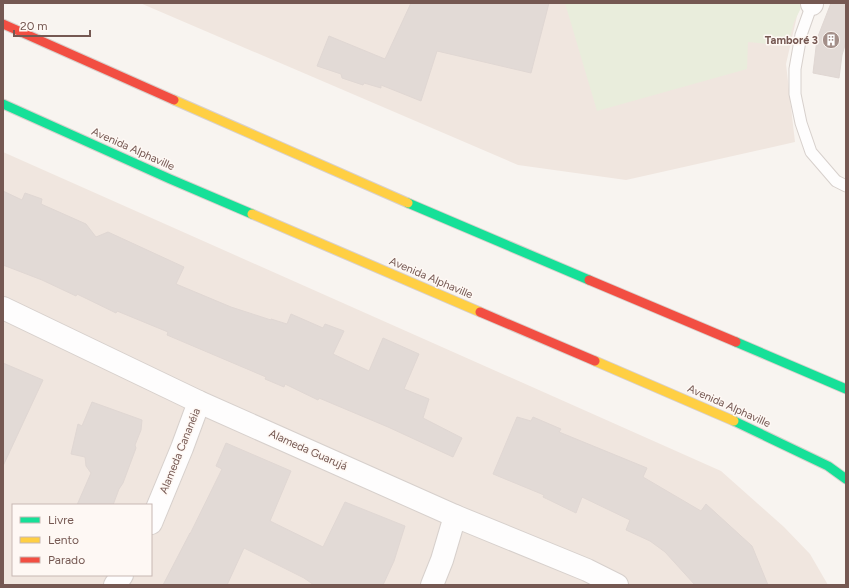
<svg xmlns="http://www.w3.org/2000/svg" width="849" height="588" font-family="Figtree,sans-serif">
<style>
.residential{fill:#f0e6df;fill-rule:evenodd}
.green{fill:#e9eddc}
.building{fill:#e2dad6;stroke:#e0d7d3}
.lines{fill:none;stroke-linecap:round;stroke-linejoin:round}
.lane-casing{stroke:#d7d0cc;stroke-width:13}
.street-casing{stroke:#d7d0cc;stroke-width:24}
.fast-casing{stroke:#d8d0cc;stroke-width:11}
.slow-casing{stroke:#d8d0cc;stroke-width:11}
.jam-casing{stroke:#d8d0cc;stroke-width:11}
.lane{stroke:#fefdfd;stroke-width:11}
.street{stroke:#fefdfd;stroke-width:22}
.fast{stroke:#16e098;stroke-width:9}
.slow{stroke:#ffcf43;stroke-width:9}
.jam{stroke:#f24e42;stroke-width:9}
.labels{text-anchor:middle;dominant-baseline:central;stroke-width:3;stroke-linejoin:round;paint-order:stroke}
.poi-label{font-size:11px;font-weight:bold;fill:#755852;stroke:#fef8f4;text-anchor:end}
.street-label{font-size:11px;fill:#755852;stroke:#fef8f4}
</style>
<rect width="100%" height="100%" fill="#f8f4f0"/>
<g class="residential">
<path d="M140,3H800L786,64L795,142L626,180L518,165Z"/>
<path d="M3,152L721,471L784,527L810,554L828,585H3ZM13,505H151V575H13Z"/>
</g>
<path class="green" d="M565,3H802L800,10L794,22L788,46L748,42L747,69L597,111Z"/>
<g class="building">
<path d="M411,3H549L531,73L437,51L421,101L381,85V88L364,83L363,85L342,78L341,74L317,66L329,36L385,59Z"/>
<path d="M831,3H846V42L842,55L839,78L813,73L817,39Z"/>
<path d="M3,191L22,200L25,193L42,199L41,204L86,224L96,237L108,232L184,267L176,284L231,307L271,320V319L287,324L291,314L323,328L325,324L344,331L333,354L369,371L383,338L419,354L404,389L429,399L423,418L462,438L453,457L388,427L319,398L318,400L285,384L284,387L265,379L266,377L167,335L168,332L117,311L116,313L77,294L76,296L42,280L3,265Z"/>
<path d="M3,363L43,380L3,466Z"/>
<path d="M92,402L142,420L141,430L135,445L136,448L123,483L119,489L113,505H77L91,473L86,466L85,457L71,454L78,424L82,426Z"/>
<path d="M517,417L531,421L533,417L561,429L559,432L647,468L643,477L701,511L706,504L752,546L768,585H695L665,552L650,541L626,530L630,520L582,497L576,513L543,497L544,495L493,474Z"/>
<path d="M226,443L291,471L270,521L323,547L345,502L405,526L394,561L383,585H314L304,578L244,548L227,585H163L190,533V534L222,469L216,466Z"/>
</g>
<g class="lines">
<defs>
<path id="lane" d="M812,4L801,35L795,69V94L801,123L811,152L836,181L846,186"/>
<g id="street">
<path d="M812,4V3"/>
<path d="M3,308L199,402L455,516L587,570L617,585"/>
<path d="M151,523L182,448L199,402"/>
<path d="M115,585L122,575"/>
<path d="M432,585L442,560L455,516"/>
</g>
<g id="fast">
<path d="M3,104L170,179L252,214"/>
<path d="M408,203L589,280"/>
<path d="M736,342L846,389"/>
<path d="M734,421L828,466L846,479"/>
</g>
<g id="slow">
<path d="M174,100L408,203"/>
<path d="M252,214L480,312"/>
<path d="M595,361L734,421"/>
</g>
<g id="jam">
<path d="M3,24L174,100"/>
<path d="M589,280L736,342"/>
<path d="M480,312L595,361"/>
</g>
</defs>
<use href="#lane" class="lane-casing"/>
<use href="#street" class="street-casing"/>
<use href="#fast" class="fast-casing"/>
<use href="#slow" class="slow-casing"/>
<use href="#jam" class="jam-casing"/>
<use href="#lane" class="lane"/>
<use href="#street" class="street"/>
<use href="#fast" class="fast"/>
<use href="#slow" class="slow"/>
<use href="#jam" class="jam"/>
</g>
<defs>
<symbol id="building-disc" viewBox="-11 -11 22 22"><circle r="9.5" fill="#a38f89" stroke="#fef8f4"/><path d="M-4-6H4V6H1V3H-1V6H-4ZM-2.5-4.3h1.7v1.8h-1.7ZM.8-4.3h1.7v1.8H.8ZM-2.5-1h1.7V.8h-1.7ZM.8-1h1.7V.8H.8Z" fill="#fff"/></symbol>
</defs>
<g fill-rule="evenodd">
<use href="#building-disc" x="821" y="30" width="20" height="20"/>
</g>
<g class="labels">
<g class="poi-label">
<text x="818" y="40">Tamboré 3</text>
</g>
<g class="street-label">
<text transform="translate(133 149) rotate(24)">Avenida Alphaville</text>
<text transform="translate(431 278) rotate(23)">Avenida Alphaville</text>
<text transform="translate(729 406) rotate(24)">Avenida Alphaville</text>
<text transform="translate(308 450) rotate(24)">Alameda Guarujá</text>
<text transform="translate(180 451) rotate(-68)">Alameda Cananéia</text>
</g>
</g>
<rect width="849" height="588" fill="none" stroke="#755852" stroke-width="8"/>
<rect x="12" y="504" width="140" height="72" fill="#fef8f4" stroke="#c7b8b3"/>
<rect x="20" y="517" width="20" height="6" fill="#16e098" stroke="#c7b8b3"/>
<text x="48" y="524" font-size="12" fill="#755852">Livre</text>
<rect x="20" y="537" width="20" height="6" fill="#ffcf43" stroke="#c7b8b3"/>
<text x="48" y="544" font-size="12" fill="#755852">Lento</text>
<rect x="20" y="557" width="20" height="6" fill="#f24e42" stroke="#c7b8b3"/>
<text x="48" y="564" font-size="12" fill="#755852">Parado</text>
<path d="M14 30v6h76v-6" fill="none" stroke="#755852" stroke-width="2"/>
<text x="20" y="30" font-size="12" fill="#755852" stroke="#fef8f4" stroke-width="3" paint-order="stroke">20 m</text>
</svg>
